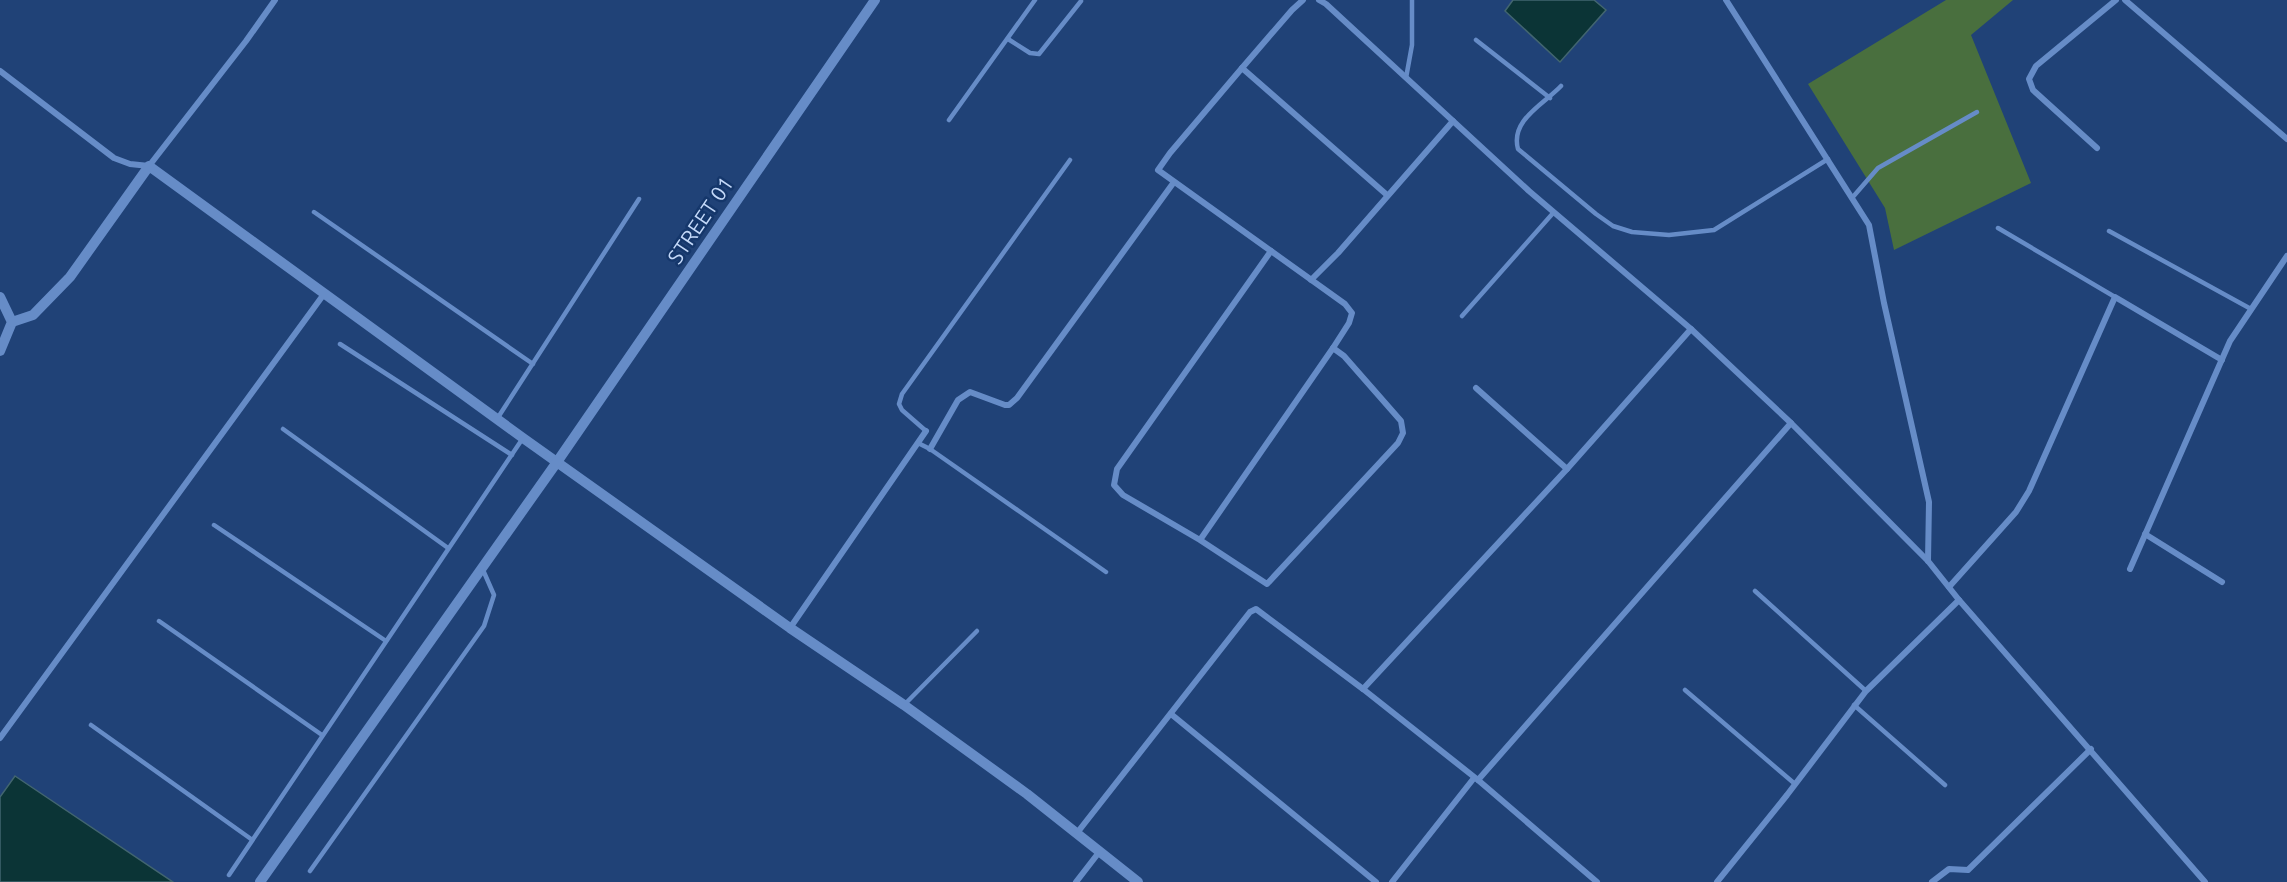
<svg xmlns="http://www.w3.org/2000/svg" width="2287" height="882" font-family="Ubuntu,sans-serif">
<style>
.green{fill:#496f3e}
.water{fill:#0b3436;stroke:#426570;stroke-width:1.5}
.lines{fill:none;stroke-linecap:round;stroke-linejoin:round}
.service{stroke:#668cc7;stroke-width:4.5}
.minor{stroke:#668cc7;stroke-width:6}
.tertiary{stroke:#668cc7;stroke-width:10}
.labels{text-anchor:middle;dominant-baseline:central;stroke-width:5;stroke-linejoin:round;paint-order:stroke}
.street-label{font-size:21px;fill:#c3d8f8;stroke:#15376b}
</style>
<rect width="100%" height="100%" fill="#204277"/>
<path class="green" d="M1946,0H2013L1971,35L2031,183L1894,250L1885,208L1808,84Z"/>
<g class="water">
<path d="M1513,0H1594L1606,10L1560,62L1505,11Z"/>
<path d="M15,776L173,882H0V797Z"/>
</g>
<g class="lines">
<g class="service">
<path d="M1008,39L1030,53L1039,54L1081,1"/>
<path d="M1476,40L1550,98"/>
<path d="M1406,78L1412,45V0"/>
<path d="M1561,86C1544,104 1510,120 1518,149L1596,214L1613,226L1632,232L1669,235L1714,230L1828,159"/>
<path d="M949,120L1035,0"/>
<path d="M1852,198L1878,168L1977,112"/>
<path d="M314,212L533,364"/>
<path d="M1998,228L2115,297"/>
<path d="M2109,231L2251,309"/>
<path d="M1462,316L1554,212"/>
<path d="M340,344L512,455"/>
<path d="M497,419L639,199"/>
<path d="M283,429L448,548"/>
<path d="M926,431L902,410L899,404L902,394L1070,160"/>
<path d="M918,443L930,449L1106,572"/>
<path d="M214,525L386,641"/>
<path d="M1755,591L1866,691"/>
<path d="M159,621L322,735"/>
<path d="M1685,690L1795,784"/>
<path d="M905,704L977,631"/>
<path d="M1854,705L1945,785"/>
<path d="M91,725L251,839"/>
<path d="M310,871L484,626L494,595L483,570"/>
<path d="M229,875L523,438"/>
</g>
<g class="minor">
<path d="M1319,0L1326,4L1529,191L1691,329L1791,423L1928,561L1959,600L2205,882"/>
<path d="M1726,0L1869,225L1884,303L1929,502L1928,561"/>
<path d="M2125,0L2287,139"/>
<path d="M1242,68L1292,10L1303,0"/>
<path d="M0,71L114,158L130,164L149,166L246,41L275,0"/>
<path d="M2097,148L2033,90L2029,79L2036,66L2116,0"/>
<path d="M1311,280L1338,253L1453,121"/>
<path d="M1333,348L1349,323L1352,313L1345,304L1158,170L1170,153L1242,68L1387,195"/>
<path d="M1476,388L1567,469"/>
<path d="M930,449L958,400L970,392L1005,405H1009L1017,398L1174,182"/>
<path d="M2145,534L2222,582"/>
<path d="M1200,540L1333,348L1344,356L1401,421L1403,433L1398,443L1267,584L1200,540L1123,495L1114,485L1117,469L1271,251"/>
<path d="M2130,569L2230,341L2287,256"/>
<path d="M1949,587L2016,512L2029,491L2115,297L2222,360"/>
<path d="M790,628L926,431"/>
<path d="M1363,689L1567,469L1691,329"/>
<path d="M1171,714L1376,882"/>
<path d="M0,738L324,294"/>
<path d="M1478,780L1791,423"/>
<path d="M1077,833L1250,612L1256,609L1363,689L1478,780L1597,882"/>
<path d="M1076,882L1100,851"/>
<path d="M1392,882L1474,778"/>
<path d="M1717,882L1787,795L1866,691L1959,600"/>
<path d="M1932,882L1949,869L1968,870L2091,749"/>
</g>
<g class="tertiary">
<path d="M0,297L12,322L0,351"/>
<path d="M12,322L33,315L70,277L149,166L523,438L790,628L904,705L1027,794L1138,882"/>
<path d="M260,882L557,462L875,0"/>
</g>
</g>
<g class="labels">
<g class="street-label">
<text transform="translate(700 220) rotate(-56)">STREET 01</text>
</g>
</g>
</svg>
